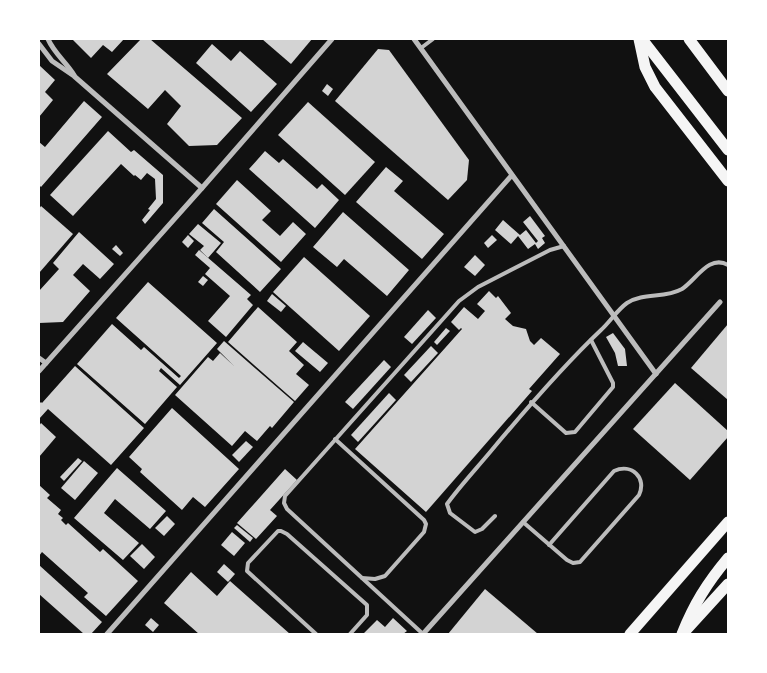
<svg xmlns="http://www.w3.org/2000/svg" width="767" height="673" font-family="Figtree,sans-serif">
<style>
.building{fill:#d3d3d3}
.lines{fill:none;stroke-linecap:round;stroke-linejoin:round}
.service{stroke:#bcbcbc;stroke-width:4}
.minor{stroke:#bcbcbc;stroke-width:5}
.primary{stroke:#f5f5f5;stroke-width:11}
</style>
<rect width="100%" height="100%" fill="#111"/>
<g class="building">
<path d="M72,39H124L112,52L103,45L91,58Z"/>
<path d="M141,39H150L242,118L217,145L189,146L167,124L181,106L165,90L148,109L107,74Z"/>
<path d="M262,39H312L291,64Z"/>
<path d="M212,44L231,61L240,51L277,84L251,112L196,63Z"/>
<path d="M378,49L389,50L469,160L467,180L448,200L335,101Z"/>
<path d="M39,65L55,80L45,92L53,100L39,117Z"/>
<path d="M327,84L333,89L328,96L322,91Z"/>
<path d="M84,101L102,117L41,187L39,185V142L45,147Z"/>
<path d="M308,102L375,162L345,195L278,135Z"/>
<path d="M108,131L131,152L134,150L163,175V203L145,224L142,220L150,210L148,209L156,199L155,179L147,173L141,180L135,175L134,176L121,164L73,216L50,195Z"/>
<path d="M265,151L279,163L283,159L317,189L322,184L339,200L315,228L249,169Z"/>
<path d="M386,167L403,181L394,191L444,234L422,259L356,202Z"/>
<path d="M237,180L271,211L262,220L280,236L293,222L306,234L281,262L216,204Z"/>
<path d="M41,206L73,234L39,273V209Z"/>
<path d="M214,209L281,269L260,292L216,252L224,242L202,223Z"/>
<path d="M343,212L409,270L387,296L344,259L337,267L313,247Z"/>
<path d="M530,216L545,236L542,238L545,243L538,249L535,244L528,249L518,236L511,244L495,230L503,220L520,235L526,230L536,243L538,241L523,222Z"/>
<path d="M198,224L221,243L208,258L200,250L204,246L189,234Z"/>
<path d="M79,232L114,264L100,279L83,264L73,275L90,291L63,322L39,323V291L59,269L53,263Z"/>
<path d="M188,235L194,241L188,248L182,242Z"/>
<path d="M492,235L497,240L488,248L484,243Z"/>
<path d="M116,245L123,253L120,256L112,249Z"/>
<path d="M199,250L251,295L247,299L253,305L226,337L208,321L230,296L205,274L210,268L195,255Z"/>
<path d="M475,255L485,265L475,276L464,267Z"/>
<path d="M304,257L370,316L339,351L273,292Z"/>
<path d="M203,276L208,280L203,286L198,282Z"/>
<path d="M148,282L217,343L180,385L161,368L159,371L177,387L145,424L77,364L112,324L141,350L144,347L179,378L181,376L116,318Z"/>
<path d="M489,291L496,298L498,296L511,313L505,319L513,326L526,329L530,341L534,345L541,338L560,354L529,389L532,391L426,512L355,449L462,329L461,328L459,330L451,322L464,307L478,319L485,311L477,304Z"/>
<path d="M272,294L286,306L281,312L267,301Z"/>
<path d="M258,307L297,342L289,351L304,365L296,374L309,385L295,401L228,342Z"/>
<path d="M428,310L436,318L412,344L404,337Z"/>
<path d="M728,324V400L691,368Z"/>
<path d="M446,328L450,331L437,345L434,342Z"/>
<path d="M613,333L625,349L627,366H618L615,353L606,337Z"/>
<path d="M224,341L294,402L272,428L270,426L257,441L245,431L232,446L175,395L208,357L213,361L220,353L234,366L217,349Z"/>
<path d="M303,342L328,363L320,372L295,351Z"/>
<path d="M431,346L438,353L411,382L404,375Z"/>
<path d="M384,360L391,367L353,409L345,402Z"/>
<path d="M75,366L144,428L111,465L48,409L39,419V404L41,402L42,403Z"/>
<path d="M675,383L728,431V437L690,480L633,429Z"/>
<path d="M389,393L396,400L358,442L351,435Z"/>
<path d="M172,408L239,469L205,507L193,497L182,510L140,472L142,469L129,457Z"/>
<path d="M41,423L56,437L39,457V426Z"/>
<path d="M246,441L253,447L239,462L232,455Z"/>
<path d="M78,458L82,461L64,481L60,477Z"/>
<path d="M84,461L98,473L75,500L61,488Z"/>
<path d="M117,468L166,511L150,529L115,499L104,513L139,543L123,560L74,518Z"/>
<path d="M285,469L297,480L270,510L277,516L256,539L237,523Z"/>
<path d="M39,485L50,495L47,498L61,510L58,514L63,518L61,520L66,525L68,523L100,552L103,549L138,581L106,616L84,597L88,593L42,552L39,556Z"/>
<path d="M167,516L175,524L164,536L155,528Z"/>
<path d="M237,525L253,538L250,542L234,528Z"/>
<path d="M232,532L245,543L234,556L221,545Z"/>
<path d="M142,544L155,557L144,569L130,556Z"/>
<path d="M224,564L235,574L228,582L217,572Z"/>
<path d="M39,565L102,622L91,634H84L39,594Z"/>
<path d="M191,572L217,596L230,581L290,634H199L164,603Z"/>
<path d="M485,589L538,634H448Z"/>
<path d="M151,618L159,625L153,632L145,625Z"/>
<path d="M393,618L407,631L403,634H363L377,620L385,627Z"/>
</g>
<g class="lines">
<g class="service">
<path d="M421,48L433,39"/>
<path d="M531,402L566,433L575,432L613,387V383L591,340"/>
<path d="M335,439L424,520L426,524L424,532L385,576L375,579L362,578"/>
<path d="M495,516L482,529L475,532L450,513L447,504C460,486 476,469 491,451C526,409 561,368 601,330C610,322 617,310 627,303C644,292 664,299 682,289C696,280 709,254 728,265"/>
<path d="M523,522L567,560L573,563L580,562L639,495C647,478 632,463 614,471L549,545"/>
<path d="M316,634L247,571L248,563L278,531H281L287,534L367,605V615L350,634"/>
<path d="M423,634L287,509L284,503L285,496L459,301L478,287L550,250L564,246"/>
</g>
<g class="minor">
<path d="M48,39C54,53 66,62 74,75"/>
<path d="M414,39L656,374"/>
<path d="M39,44L52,61L74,76L202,188"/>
<path d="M39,358L46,363"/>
<path d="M39,371L202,188L332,39"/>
<path d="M107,634L512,175"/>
<path d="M423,634L720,302"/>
</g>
<g class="primary">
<path d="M639,39L645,67L655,87L728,181"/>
<path d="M642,39L728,150"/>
<path d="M689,39L728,91"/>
<path d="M687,629L728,584"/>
<path d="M630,634L728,522"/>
<path d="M682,634C694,604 707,583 728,558"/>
</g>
</g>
<rect width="767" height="673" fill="none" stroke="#ffffff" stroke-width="80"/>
</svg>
